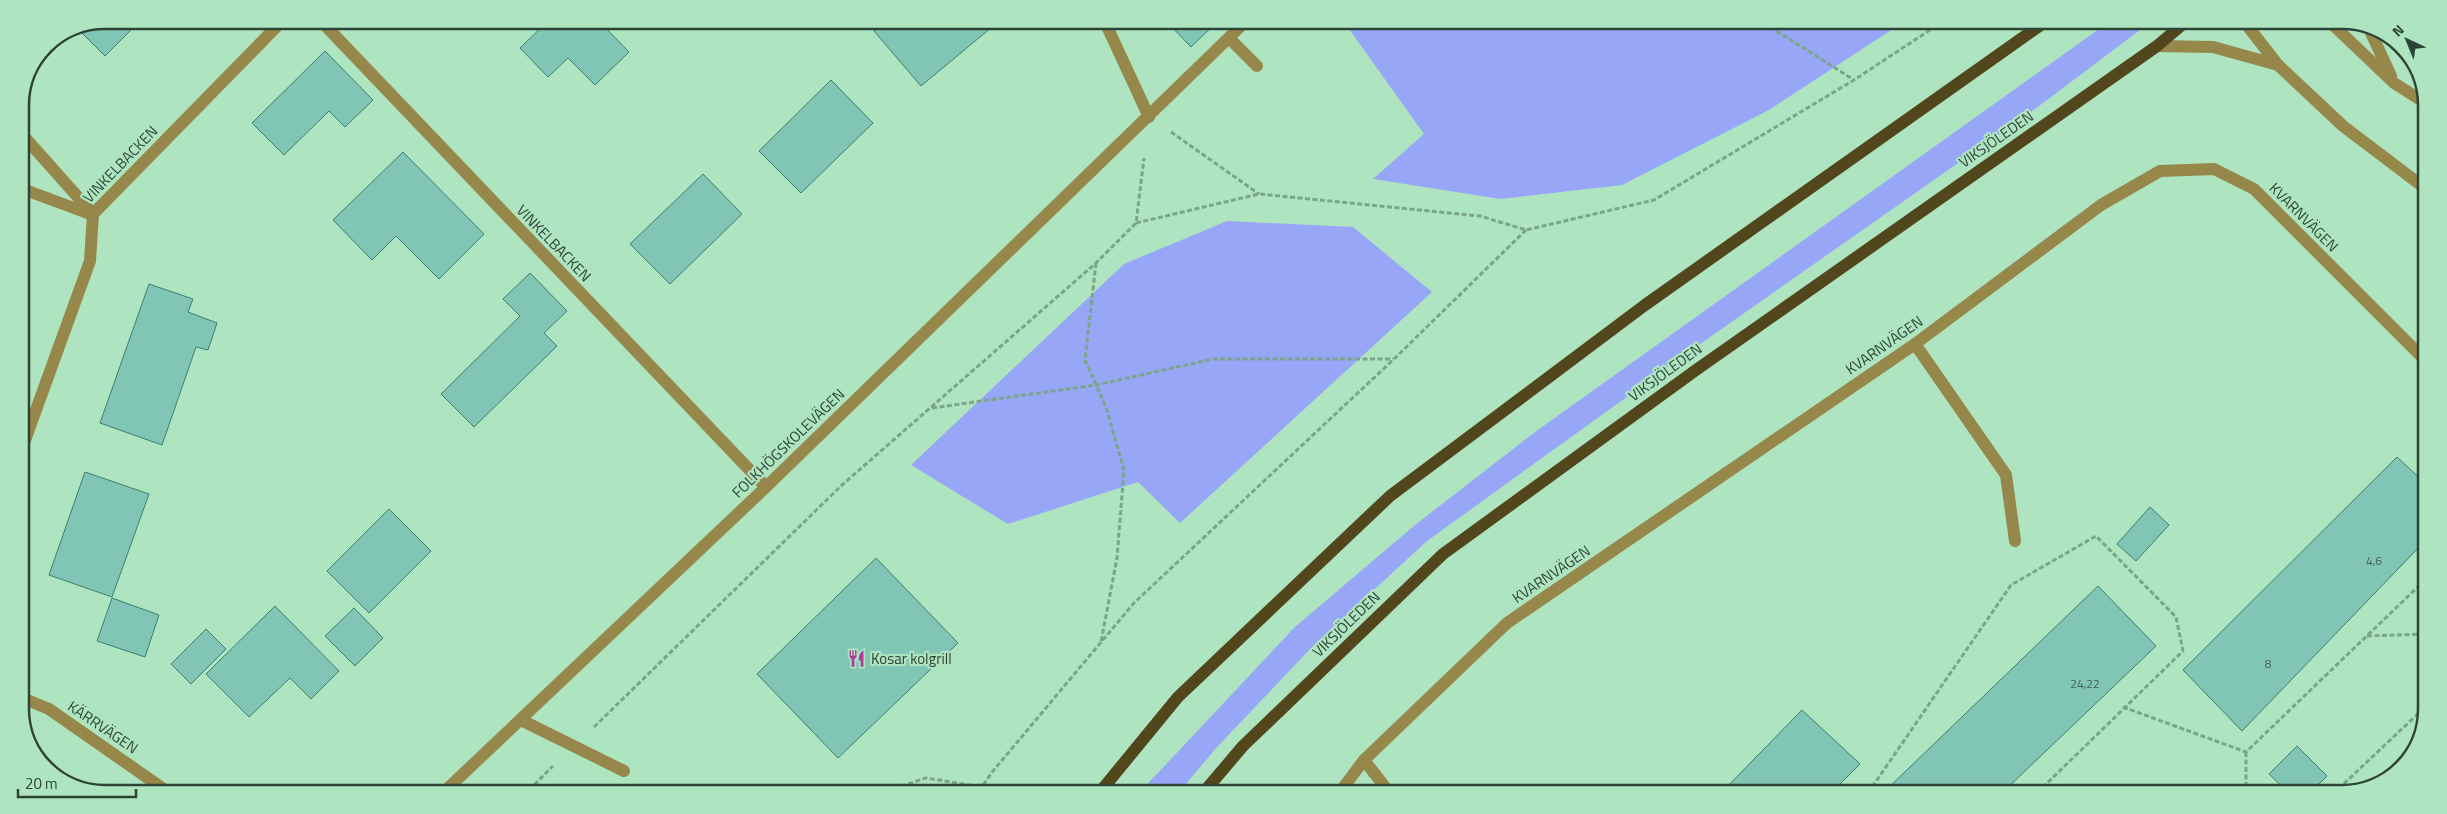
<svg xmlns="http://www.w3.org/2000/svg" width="2447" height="814" font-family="'Titillium Web',sans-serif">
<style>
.green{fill:#98a6f7}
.building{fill:#81c6b4;stroke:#3b7f6f}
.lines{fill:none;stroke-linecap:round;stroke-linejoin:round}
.path{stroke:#7ba489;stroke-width:3;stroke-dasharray:5 2.5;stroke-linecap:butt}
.minor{stroke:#96874a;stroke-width:12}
.major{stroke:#52471c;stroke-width:12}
.labels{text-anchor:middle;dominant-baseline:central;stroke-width:4.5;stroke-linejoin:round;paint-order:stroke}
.number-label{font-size:12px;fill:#426455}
.street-label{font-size:15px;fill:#2d4335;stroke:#aee4c0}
.poi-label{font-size:15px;fill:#2d4335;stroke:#aee4c0;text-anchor:start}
.rim{fill:none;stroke:#2d4335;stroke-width:2.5}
</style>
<rect width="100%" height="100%" fill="#aee4c0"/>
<g class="green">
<path d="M1344,22L1902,23L1769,110L1622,185L1501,199L1373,179L1424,134Z"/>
<path d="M2106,24H2148L2035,109L1703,342L1427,541L1315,644L1218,746L1179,792H1140L1295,627L1415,525L1535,432Z"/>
<path d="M1227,221L1353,227L1432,292L1180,523L1138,482L1008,524L911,465L1124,264Z"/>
</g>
<g class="building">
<path d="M104,20H141L105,56L75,26Z"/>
<path d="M548,21H599L629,52L595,85L568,58L548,77L520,48Z"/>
<path d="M885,22H998L921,86L874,31Z"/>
<path d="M1167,22H1217L1191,47Z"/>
<path d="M325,51L373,100L345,127L329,111L284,155L252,123Z"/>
<path d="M831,80L873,123L801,193L759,151Z"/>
<path d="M403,152L484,234L439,279L396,236L372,260L333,220Z"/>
<path d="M703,174L742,214L670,284L630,244Z"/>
<path d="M530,273L567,311L544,333L557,346L474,427L441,394L520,316L503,299Z"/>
<path d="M149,284L193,299L188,312L217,323L208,350L196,347L162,445L100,423Z"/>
<path d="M2397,457L2424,482V542L2242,731L2183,670Z"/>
<path d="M85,472L149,494L112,597L49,575Z"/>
<path d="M2150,507L2169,525L2136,561L2117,544Z"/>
<path d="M389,509L431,551L369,613L327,571Z"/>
<path d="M876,558L958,643L838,758L757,674Z"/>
<path d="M2098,586L2156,646L2002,793H1883Z"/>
<path d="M112,598L159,615L145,657L97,641Z"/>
<path d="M275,606L339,671L311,699L290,678L249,717L206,674Z"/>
<path d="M354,608L383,638L355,666L325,636Z"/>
<path d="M206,629L226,649L191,684L171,664Z"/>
<path d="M1802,710L1860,764L1831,793H1721Z"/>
<path d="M2297,746L2327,776L2309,794H2290L2269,774Z"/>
</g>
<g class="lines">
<g class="path">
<path d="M1764,23L1854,80"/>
<path d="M1171,132L1259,194"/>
<path d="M1136,223L1259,194L1480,216L1526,230L1654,200L1854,80L1939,24"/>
<path d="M1096,263L1085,360L1106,407L1124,470L1117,558L1101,642"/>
<path d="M932,408L1096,385L1213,359H1393"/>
<path d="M2367,636L2423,634"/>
<path d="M2123,707L2246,752L2424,581"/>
<path d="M594,727L842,485L1096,263L1136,223L1144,158"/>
<path d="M2246,752V794"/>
<path d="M529,790L553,766"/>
<path d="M887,791L926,778L982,787"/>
<path d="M979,791L993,771L1134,603L1394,359L1526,230"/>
<path d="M1868,793L2011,585L2096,536L2176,617L2183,651L2037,793"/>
<path d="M2333,794L2423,709"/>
</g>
<g class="minor">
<path d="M320,20L766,487"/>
<path d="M1105,22L1149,117"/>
<path d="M2246,24L2278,65L2343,126L2426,189"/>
<path d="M2332,24L2394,83L2427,104"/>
<path d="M2367,24L2391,76"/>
<path d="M1229,38L1257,66"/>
<path d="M2157,46L2213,47L2278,65"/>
<path d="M20,132L93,214"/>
<path d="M20,188L90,214"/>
<path d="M1915,344L2006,475L2015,541"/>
<path d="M20,454L90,261L93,214L283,20"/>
<path d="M20,697L49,709L165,790"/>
<path d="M521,720L624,771"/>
<path d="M1364,760L1389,792"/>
<path d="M446,790L766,487L1245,22"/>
<path d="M1340,792L1364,760L1507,623L1915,344L2101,205L2160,171L2214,169L2254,189L2425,360"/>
</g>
<g class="major">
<path d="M1100,792L1178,697L1390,496L1645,305L2042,24"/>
<path d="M1204,792L1243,746L1443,554L1696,370L2157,46L2183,24"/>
</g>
</g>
<defs>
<symbol id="restaurant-bare" viewBox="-9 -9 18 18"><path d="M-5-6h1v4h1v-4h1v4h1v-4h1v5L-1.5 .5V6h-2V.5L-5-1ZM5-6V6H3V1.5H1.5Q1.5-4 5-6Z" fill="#ad3d99" stroke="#aee4c0" stroke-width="2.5" paint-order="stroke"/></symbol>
</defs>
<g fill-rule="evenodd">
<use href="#restaurant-bare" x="844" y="646" width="25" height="25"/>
</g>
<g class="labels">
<g class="number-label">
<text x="2374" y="560">4,6</text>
<text x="2268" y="663">8</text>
<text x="2085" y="683">24,22</text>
</g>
<g class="street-label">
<text transform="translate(1996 139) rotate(-35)">VIKSJÖLEDEN</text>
<text transform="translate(120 164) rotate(-46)">VINKELBACKEN</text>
<text transform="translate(2304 217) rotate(45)">KVARNVÄGEN</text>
<text transform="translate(554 243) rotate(46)">VINKELBACKEN</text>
<text transform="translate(1884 345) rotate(-35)">KVARNVÄGEN</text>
<text transform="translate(1665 372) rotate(-36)">VIKSJÖLEDEN</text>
<text transform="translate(788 443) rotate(-44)">FOLKHÖGSKOLEVÄGEN</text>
<text transform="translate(1551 574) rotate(-34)">KVARNVÄGEN</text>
<text transform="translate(1346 624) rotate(-44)">VIKSJÖLEDEN</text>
<text transform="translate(103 727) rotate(34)">KÄRRVÄGEN</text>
</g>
<g class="poi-label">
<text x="871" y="658">Kosar kolgrill</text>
</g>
</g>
<path d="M0 0H2447V814H0ZM105 29H2342A76 76 0 0 1 2418 105V709A76 76 0 0 1 2342 785H105A76 76 0 0 1 29 709V105A76 76 0 0 1 105 29Z" fill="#aee4c0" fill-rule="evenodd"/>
<path class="rim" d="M105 29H2342A76 76 0 0 1 2418 105V709A76 76 0 0 1 2342 785H105A76 76 0 0 1 29 709V105A76 76 0 0 1 105 29Z"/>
<g transform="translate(2407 40) rotate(316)" stroke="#aee4c0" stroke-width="4" paint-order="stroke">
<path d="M0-4L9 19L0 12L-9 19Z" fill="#2d4335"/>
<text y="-8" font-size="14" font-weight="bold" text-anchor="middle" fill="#2d4335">N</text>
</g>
<path d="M18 789v8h118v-8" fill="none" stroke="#2d4335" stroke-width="2.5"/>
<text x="25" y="789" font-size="15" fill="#2d4335" stroke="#aee4c0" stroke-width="4" paint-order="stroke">20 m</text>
</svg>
